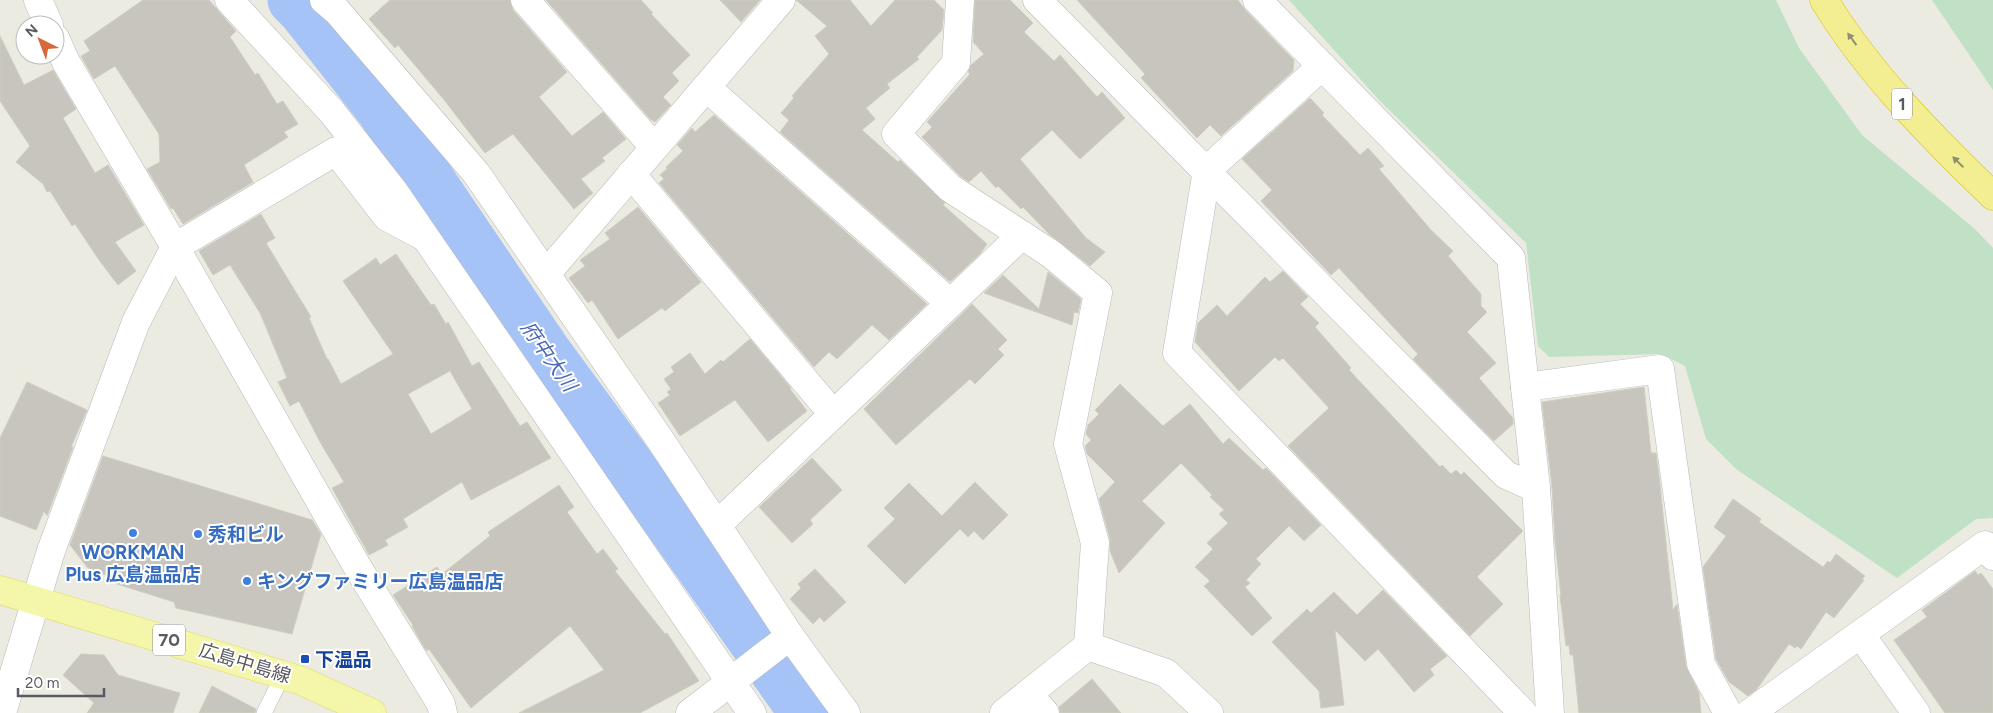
<svg xmlns="http://www.w3.org/2000/svg" width="1993" height="713" font-family="Figtree,'Noto Sans JP',sans-serif">
<style>
.green{fill:#c0e1c6}
.lines{fill:none;stroke-linecap:round;stroke-linejoin:round}
.river{stroke:#a6c3f7;stroke-width:51}
.building{fill:#c7c5be;stroke:#cfcec0;fill-rule:evenodd}
.lane-casing{stroke:#b7b8bd;stroke-width:16}
.street-casing{stroke:#b7b8bd;stroke-width:29}
.secondary-casing{stroke:#b7b8bf;stroke-width:29}
.primary-casing{stroke:#e4da62;stroke-width:29}
.highway-casing{stroke:#d8c314;stroke-width:29}
.lane{stroke:#fff;stroke-width:15}
.street{stroke:#fff;stroke-width:28}
.secondary{stroke:#fff;stroke-width:28}
.primary{stroke:#f4f7aa;stroke-width:28}
.highway{stroke:#f3ee91;stroke-width:28}
.oneway{fill:#908e72}
.shop-dot{fill:#3f7fe0;stroke:#fff;stroke-width:2}
.transit-dot{fill:#1a4fb4;stroke:#fff;stroke-width:2}
.labels{text-anchor:middle;dominant-baseline:central;stroke-width:4;stroke-linejoin:round;paint-order:stroke}
.shield{fill:#fff;stroke:#8c8c90;stroke-width:1}
.shield-label{font-size:18px;font-weight:bold;fill:#5a5b61}
.shop-label{font-size:19px;font-weight:bold;fill:#366cbe;stroke:#fff;text-anchor:start}
.transit-label{font-size:19px;font-weight:bold;fill:#164399;stroke:#fff;text-anchor:start}
.street-label{font-size:19px;fill:#5a5b61;stroke:#fff}
.water-label{font-size:20px;font-style:italic;fill:#4c6ab7;stroke:#fff}
</style>
<rect width="100%" height="100%" fill="#ebebe1"/>
<g class="green">
<path d="M1289,0H1776L1799,48L1862,135L1975,229L1993,248V518L1976,519L1897,578L1736,469L1706,439L1685,366L1661,354L1549,357L1538,346L1526,243L1380,101Z"/>
<path d="M1932,0H1993V90Z"/>
</g>
<g class="lines">
<path class="river" d="M293,0L303,10L382,110L545,351L626,461L805,713"/>
</g>
<g class="building">
<path d="M143,0H209L236,31L230,37L255,75L258,73L277,104L283,101L298,124L284,132L288,137L244,165L253,182L183,224L173,208L171,209L147,169L160,162L159,134L115,66L94,79L81,56L90,51L84,41Z"/>
<path d="M390,0H510L513,10L567,72L539,97L572,136L603,112L626,139L602,158L605,161L581,179L593,193L574,209L513,134L485,153L445,101L398,45L395,48L369,19Z"/>
<path d="M546,0H641L653,13L651,14L690,55L672,73L679,81L663,97L671,105L655,122L650,119Z"/>
<path d="M720,0H760L741,22Z"/>
<path d="M796,0H850L871,26L895,0H934L944,10L942,30L917,57L919,59L887,84L890,88L866,108L875,119L862,130L898,162L900,160L945,203L943,205L987,244L980,254L951,281L948,280L950,282L780,132L789,120L781,113L794,98L792,96L829,54L815,36L827,26Z"/>
<path d="M975,0H1010L1033,23L1024,32L1054,61L1060,55L1097,97L1102,92L1125,118L1080,159L1052,130L1020,159L1086,238L1105,252L1090,266L1049,234L1023,207L1021,209L998,186L996,188L981,171L969,182L960,176L922,137L932,127L927,122L970,74L968,72L971,65L984,54L973,42Z"/>
<path d="M1077,0H1238L1246,11L1294,60L1293,71L1221,136L1210,125L1197,138L1141,78L1145,74Z"/>
<path d="M0,36L24,85L53,70L76,109L63,118L95,173L108,165L144,225L115,242L136,271L118,285L99,260L75,224L72,226L50,191L47,192L43,184L16,162L30,146L0,101Z"/>
<path d="M1310,98L1324,113L1322,115L1360,155L1368,148L1384,166L1379,169L1431,230L1453,251L1448,256L1481,294V306L1487,312L1467,332L1496,363L1479,378L1513,418V424L1494,441L1413,359L1418,354L1339,268L1331,275L1261,201L1272,190L1242,159Z"/>
<path d="M714,115L927,304L889,340L872,325L837,359L829,352L814,367L659,183L664,179L660,175L667,169L666,167L683,151L677,145L692,128L695,132Z"/>
<path d="M638,207L701,282L665,311L662,308L618,339L592,300L588,303L569,278L585,266L580,260L610,239L605,233Z"/>
<path d="M261,214L275,238L266,243L311,317L309,318L327,359H328L341,384L393,354L343,281L376,258L380,265L396,254L431,305L434,304L446,324L448,322L472,366L479,362L520,426L527,422L551,458L471,500L462,482L403,519L408,527L385,540L388,545L369,555L332,488L344,482L320,442L299,401L290,406L278,382L287,378L260,313L230,265L213,275L199,251ZM450,371L472,409L431,434L408,394Z"/>
<path d="M1283,271L1308,297L1300,304L1319,323L1315,327L1351,368L1349,370L1440,467L1442,465L1451,474L1456,470L1461,475L1464,472L1523,531L1477,577L1503,604L1470,636L1288,446L1329,408L1283,358L1279,361L1275,357L1239,391L1195,342L1198,323L1217,305L1227,316L1265,277L1270,282Z"/>
<path d="M1048,272L1081,299L1078,313L1074,312L1072,325L984,293L1003,275L1039,309Z"/>
<path d="M972,304L1007,340L998,349L1004,355L975,384L970,379L896,445L864,409Z"/>
<path d="M750,339L791,388L790,389L807,411L768,442L735,400L680,436L658,403L670,395L667,392L671,389L664,379L674,372L671,367L690,353L705,374L721,360L723,362Z"/>
<path d="M27,382L87,410L71,447H73L47,516L44,511L36,530L0,516V438Z"/>
<path d="M1120,384L1163,426L1190,404L1223,444L1229,438L1263,470L1266,468L1321,525L1304,541L1289,526L1256,559L1261,564L1246,580L1250,583L1245,587L1272,618L1252,636L1204,586L1210,581L1195,567L1213,549L1207,543L1228,523L1219,514L1224,510L1210,497L1212,495L1181,463L1142,501L1165,523L1119,573L1110,551V539L1099,499L1115,482L1087,454L1085,446L1091,440L1086,434L1088,425L1099,414L1095,410Z"/>
<path d="M1644,387L1651,453H1656L1660,485L1673,610L1677,604L1686,666L1699,693L1701,713H1579L1573,655H1570L1569,645L1566,646L1560,595H1561L1555,542L1552,486L1542,402Z"/>
<path d="M103,456L312,520L321,534L292,634L176,608L174,602L117,584L116,579L88,568L70,545Z"/>
<path d="M812,458L842,490L810,520L813,524L792,543L759,507Z"/>
<path d="M975,482L1008,515L983,540L974,531L968,537L960,529L905,584L867,546L895,519L884,508L909,483L942,516Z"/>
<path d="M559,485L574,507L567,512L597,554L603,549L618,569L615,571L665,634L667,633L699,681L640,713H519L604,670L570,626L471,708L429,649L427,651L424,647L412,626L413,625L393,595L437,567L442,574L490,536L488,532Z"/>
<path d="M1733,499L1761,519L1759,522L1823,567L1828,561L1830,563L1836,554L1865,576L1862,579L1864,580L1834,618L1826,612L1801,649L1797,646L1795,648L1789,644L1757,689L1748,696L1729,682L1716,659L1703,567L1726,536L1714,527Z"/>
<path d="M815,569L846,602L824,622L820,617L813,624L790,599L801,588L798,584Z"/>
<path d="M1975,571L1978,575L1981,573L1993,589V713H1945L1894,640L1927,617L1922,610Z"/>
<path d="M1383,590L1447,656L1430,669L1434,675L1414,692L1378,649L1365,661L1335,630L1344,705L1321,708L1319,691L1272,642L1307,609L1311,613L1334,592L1357,615Z"/>
<path d="M81,654L104,655L118,675L180,693L173,713H87L94,703L63,675Z"/>
<path d="M1092,679L1121,713H1060L1059,707Z"/>
<path d="M212,686L256,709L255,713H199Z"/>
</g>
<g class="lines">
<defs>
<path id="lane" d="M264,713L283,675"/>
<g id="street">
<path d="M38,0L49,25"/>
<path d="M229,0L332,112L393,190L752,713"/>
<path d="M324,0L337,11L476,173L659,438L790,636L846,713"/>
<path d="M525,0L654,147"/>
<path d="M960,0L956,63L896,134L950,188L1051,254L1098,293L1068,444L1095,543L1088,646"/>
<path d="M1037,0L1506,475L1536,488"/>
<path d="M1257,0L1511,258L1536,488L1550,713"/>
<path d="M55,38L66,62L175,247L358,568L441,704L443,713"/>
<path d="M1322,66L1207,170L1177,353L1523,713"/>
<path d="M706,87L950,303"/>
<path d="M631,174L833,414"/>
<path d="M546,274L781,0"/>
<path d="M1525,387L1660,369L1701,664L1728,713"/>
<path d="M717,525L1022,235"/>
<path d="M36,600L51,551L136,322L175,247L336,151L387,217L423,236"/>
<path d="M1861,635L1916,713"/>
<path d="M1028,694L1045,713"/>
<path d="M690,713L790,636"/>
<path d="M1004,713L1088,646L1166,673L1209,713"/>
<path d="M1750,713L1985,545L1993,556"/>
</g>
<path id="secondary" d="M2,713L36,600"/>
<path id="primary" d="M0,590L283,675L302,681L372,713"/>
<path id="highway" d="M1824,0C1869,74 1931,136 1993,196"/>
</defs>
<use href="#lane" class="lane-casing"/>
<use href="#street" class="street-casing"/>
<use href="#secondary" class="secondary-casing"/>
<use href="#primary" class="primary-casing"/>
<use href="#highway" class="highway-casing"/>
<use href="#lane" class="lane"/>
<use href="#street" class="street"/>
<use href="#secondary" class="secondary"/>
<use href="#primary" class="primary"/>
<use href="#highway" class="highway"/>
</g>
<defs><path id="oneway-solid" d="M-6-.8H1V-3.2L6.5 0L1 3.2V.8H-6Z" transform="scale(1.25)"/></defs>
<g class="oneway">
<use href="#oneway-solid" transform="translate(1852 39) rotate(-126)"/>
<use href="#oneway-solid" transform="translate(1958 162) rotate(-136)"/>
</g>
<g class="shop-dot">
<circle cx="133" cy="533" r="5"/>
<circle cx="198" cy="534" r="5"/>
<circle cx="247" cy="581" r="5"/>
</g>
<rect class="transit-dot" x="300" y="654" width="10" height="10" rx="2.5"/>
<g class="labels">
<g class="shield">
<rect x="1892" y="88.5" width="20" height="31" rx="4"/>
<rect x="153" y="624.5" width="32" height="31" rx="4"/>
</g>
<g class="shield-label">
<text x="1902" y="104">1</text>
<text x="169" y="640">70</text>
</g>
<g class="shop-label">
<text x="208" y="534">秀和ビル</text>
<text x="133" y="552" text-anchor="middle">WORKMAN<tspan x="133" dy="22">Plus 広島温品店</tspan></text>
<text x="257" y="581">キングファミリー広島温品店</text>
</g>
<g class="transit-label">
<text x="315" y="659">下温品</text>
</g>
<g class="street-label">
<text transform="translate(245 663) rotate(17)">広島中島線</text>
</g>
<g class="water-label">
<text transform="translate(549 356) rotate(55)">府中大川</text>
</g>
</g>
<g transform="translate(40 40) rotate(318)"><circle r="24" fill="#ffffff" stroke="#bdbdc0"/>
<path d="M0-4L9 19L0 12L-9 19Z" fill="#d8673a"/>
<text y="-8" font-size="14" font-weight="bold" text-anchor="middle" fill="#5a5b61">N</text>
</g>
<path d="M18 688v8h86v-8" fill="none" stroke="#5a5b61" stroke-width="2.5"/>
<text x="25" y="688" font-size="15" fill="#5a5b61" stroke="#ffffff" stroke-width="4" paint-order="stroke">20 m</text>
</svg>
